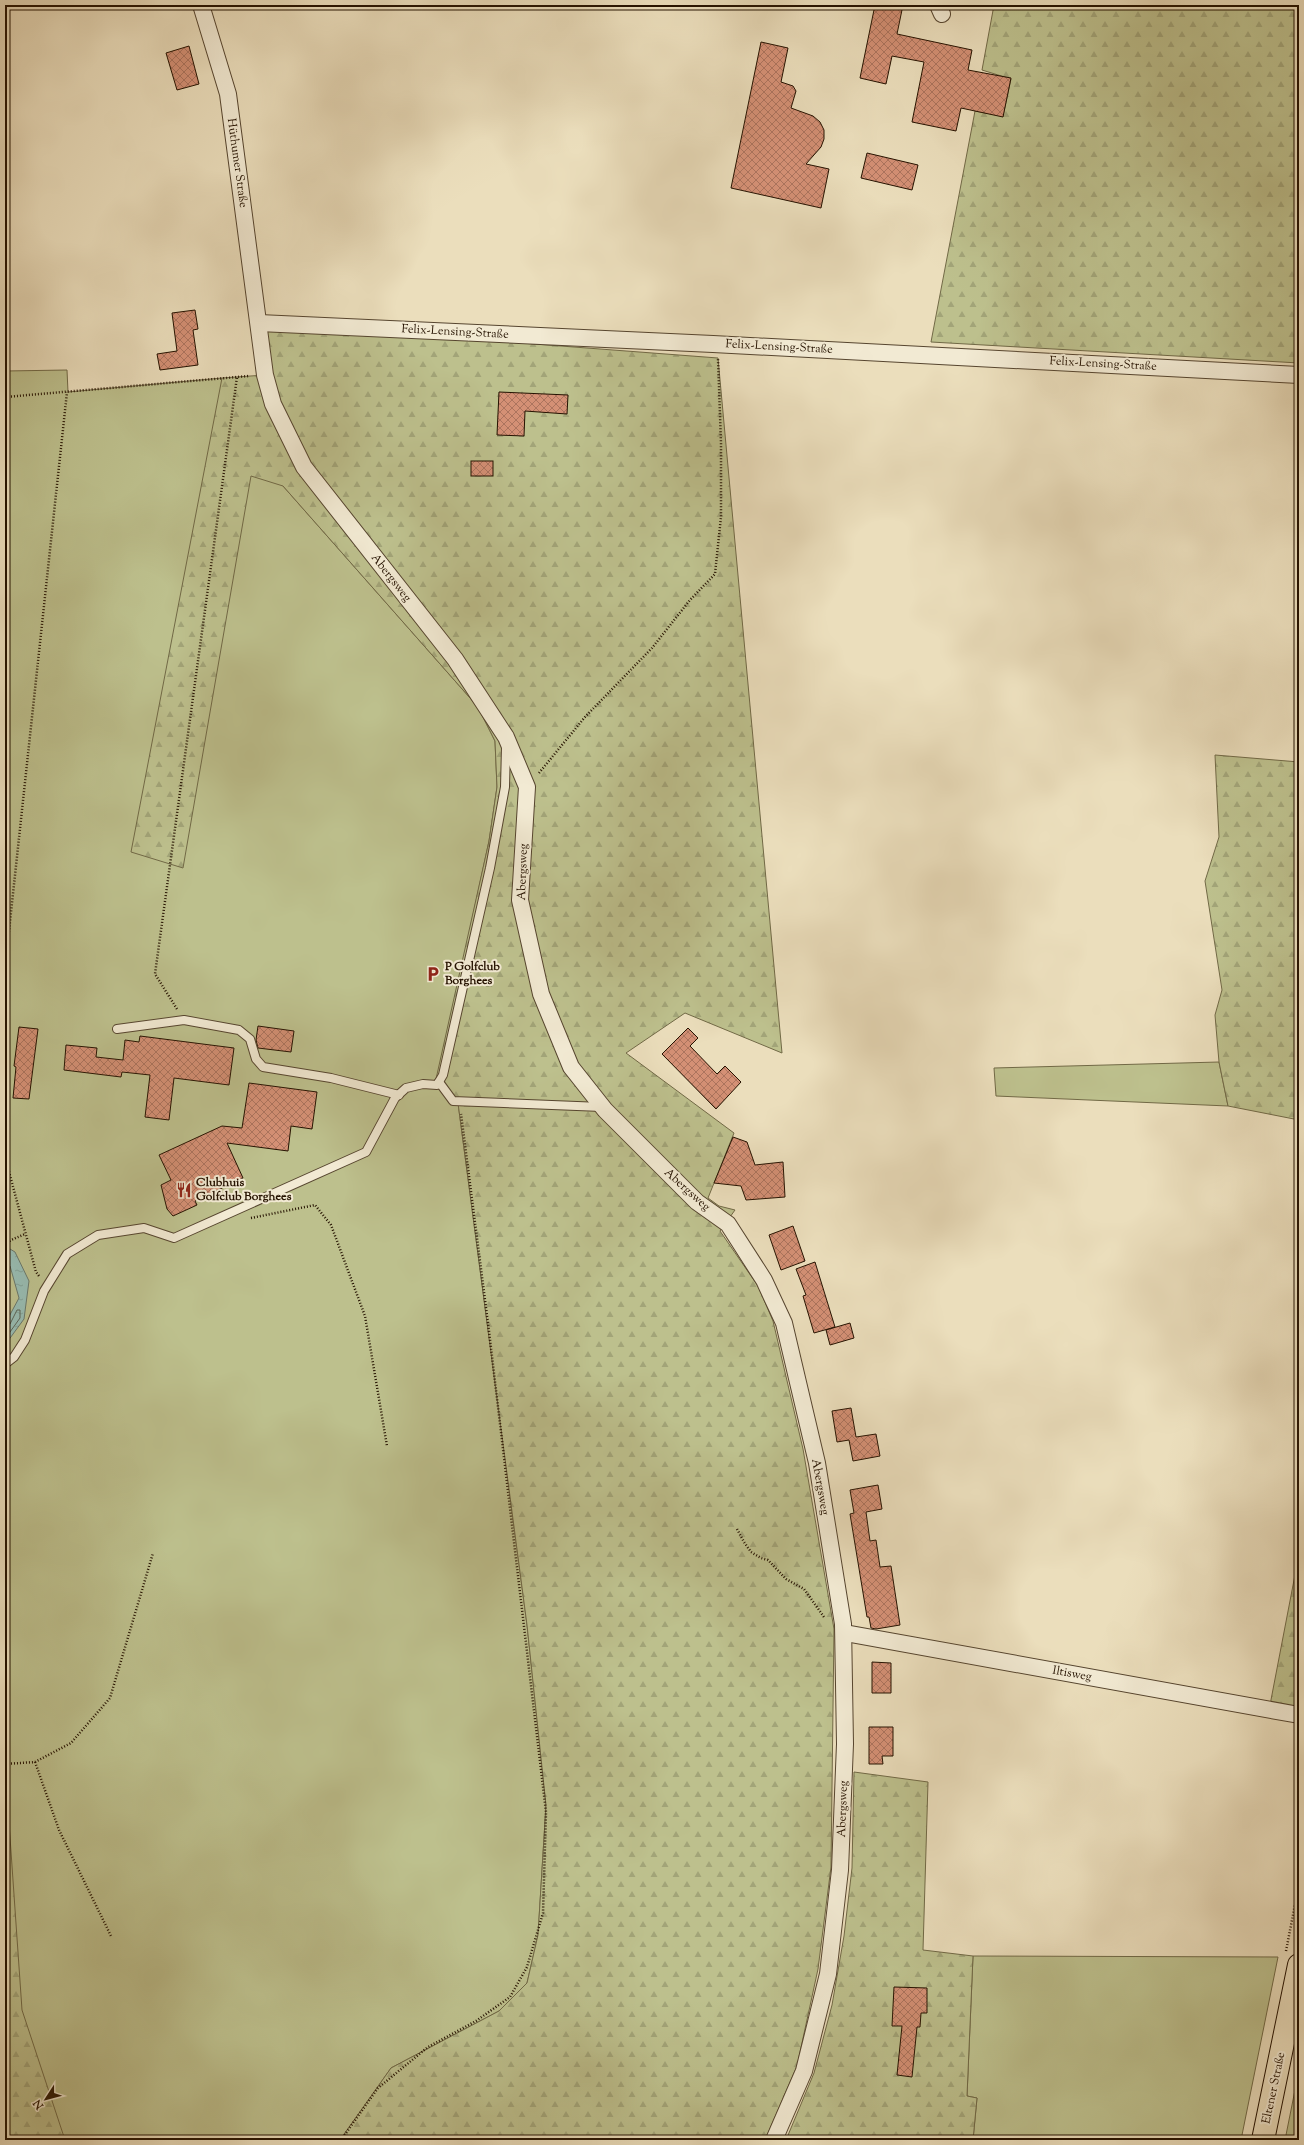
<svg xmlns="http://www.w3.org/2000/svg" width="1304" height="2145" font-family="'Sorts Mill Goudy',serif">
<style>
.grass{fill:#bdc08d;stroke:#716946}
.forest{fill:url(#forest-firs);stroke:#716946}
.water{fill:url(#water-ripples);stroke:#6a786b}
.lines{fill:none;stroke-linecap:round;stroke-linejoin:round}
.shore{stroke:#5e6759;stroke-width:1}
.building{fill:url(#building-cross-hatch);stroke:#251200}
.service-casing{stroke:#56452f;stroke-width:10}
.minor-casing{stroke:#56452f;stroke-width:18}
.primary-casing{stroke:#251200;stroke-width:24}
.path{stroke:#251200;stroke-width:2.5;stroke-dasharray:1 2;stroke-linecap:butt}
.service{stroke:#f2ead3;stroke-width:8}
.minor{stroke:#f2ead3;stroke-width:16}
.primary{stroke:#ebdebc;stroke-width:22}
.labels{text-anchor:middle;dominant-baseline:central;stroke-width:4;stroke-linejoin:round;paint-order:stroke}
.street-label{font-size:12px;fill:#251200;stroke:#f2ead3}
.poi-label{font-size:12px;font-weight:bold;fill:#251200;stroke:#f2ead3;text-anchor:start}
</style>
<defs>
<pattern id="forest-firs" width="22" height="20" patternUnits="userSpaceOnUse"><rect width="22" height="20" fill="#bdc08d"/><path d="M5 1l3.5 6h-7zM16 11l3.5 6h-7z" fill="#a2a478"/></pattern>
<pattern id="water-ripples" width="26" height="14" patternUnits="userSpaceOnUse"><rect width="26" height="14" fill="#98bcb2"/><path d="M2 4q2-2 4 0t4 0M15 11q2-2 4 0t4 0" fill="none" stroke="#83a197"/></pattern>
<pattern id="building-cross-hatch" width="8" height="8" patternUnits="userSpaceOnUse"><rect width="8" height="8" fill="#d49075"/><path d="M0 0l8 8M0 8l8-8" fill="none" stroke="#ac745e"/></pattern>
</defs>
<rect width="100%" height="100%" fill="#ebdebc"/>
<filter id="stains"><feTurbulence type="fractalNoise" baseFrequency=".005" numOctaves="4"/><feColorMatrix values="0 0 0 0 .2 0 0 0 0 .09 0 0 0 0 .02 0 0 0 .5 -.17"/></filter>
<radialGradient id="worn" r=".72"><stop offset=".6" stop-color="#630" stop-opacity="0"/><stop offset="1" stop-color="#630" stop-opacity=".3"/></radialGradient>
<g class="grass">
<path d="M67,370L68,392L222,378L283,486L478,707L495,741L497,787L489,841L470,929L458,1103L527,1625L546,1805L538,1935L527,1983L499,2011L391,2068L340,2140H5V371Z"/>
<path d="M1219,1062L1228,1106L996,1096L994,1068Z"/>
<path d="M973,1956L1278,1957L1241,2140H973L977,2098L967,2096Z"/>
<path d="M1299,2070V2140H1285Z"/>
</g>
<g class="forest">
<path d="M994,5H1299V363L931,342L975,111L1003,116L1011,79L982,70Z"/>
<path d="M259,323L718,358L782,1053L685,1013L626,1053L734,1133L708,1198L719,1206L735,1210L720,1231L758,1286L773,1321L803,1449L834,1629L831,1867L818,1969L797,2066L765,2140H340L391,2068L499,2011L527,1983L538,1935L546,1805L527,1625L458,1103L436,1079L489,841L497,787L495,741L478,707L283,486L251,476L183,868L131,852L222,378L265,375Z"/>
<path d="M1215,755L1299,762V1120L1228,1106L1219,1062L1215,1015L1222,990L1205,881L1219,837Z"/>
<path d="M1299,1554V1711L1270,1705Z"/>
<path d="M5,1765L22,2010L65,2140H5Z"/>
<path d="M854,1772L928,1782L923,1950L973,1956L967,2096L977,2098L973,2140H786L814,2073L832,2005L844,1936L852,1868Z"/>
</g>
<path class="water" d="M5,1246L15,1252L29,1281L24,1319L5,1345V1324L19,1298L10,1266L5,1261Z"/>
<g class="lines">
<path class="shore" d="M5,1325L10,1324L17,1310H20V1318L5,1339"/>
</g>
<g class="building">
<path d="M875,5H903L897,34L972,50L968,70L1011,78L1003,117L961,108L956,131L912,122L924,62L892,56L886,84L860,78Z"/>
<path d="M761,42L788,48L781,82L793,86L796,91L791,108L813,116L820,122L824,130V139L821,147L806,164L829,169L821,208L731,188Z"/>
<path d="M189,46L199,84L177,90L166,53Z"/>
<path d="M867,153L918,165L912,190L861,178Z"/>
<path d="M195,310L198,329L193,330L198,365L160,370L157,354L177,351L172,313Z"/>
<path d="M499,392L568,395L567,414L525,411L524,436L497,435Z"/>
<rect x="471" y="461" width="22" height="15"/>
<path d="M258,1026L294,1031L291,1052L258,1048L256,1040Z"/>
<path d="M19,1027L38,1029L29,1099L13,1098L16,1067L14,1066Z"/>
<path d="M688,1028L698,1038L690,1046L717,1074L725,1066L741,1082L716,1109L662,1054Z"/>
<path d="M140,1036L234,1048L229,1085L174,1078L169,1120L145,1117L150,1075L122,1072L121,1077L64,1070L66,1045L97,1048L96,1057L123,1060L125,1040L139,1042Z"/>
<path d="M249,1083L317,1092L312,1129L291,1126L288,1151L227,1143L243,1178L195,1201L197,1205L173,1216L167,1209L161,1185L171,1180L159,1155L222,1126L242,1128Z"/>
<path d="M733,1137L747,1142L755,1165L783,1162L785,1197L746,1200L741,1186L714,1183Z"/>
<path d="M793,1226L805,1261L781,1270L769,1235Z"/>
<path d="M815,1262L835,1327L814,1333L803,1296L806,1295L796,1269Z"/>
<path d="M850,1323L854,1338L830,1345L826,1330Z"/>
<path d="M851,1408L856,1437L876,1434L880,1456L853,1461L849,1440L837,1442L832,1411Z"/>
<path d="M878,1485L882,1509L866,1512L870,1541L876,1540L880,1567L891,1566L900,1625L876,1629L871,1628L869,1617H867L850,1514L854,1513L850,1490Z"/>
<path d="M872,1662L891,1663V1693H872Z"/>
<path d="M869,1727H893V1756H882L883,1764H869Z"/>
<path d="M894,1987L927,1988V2013H921L920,2027H917L912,2077L897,2075L902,2026H892Z"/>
</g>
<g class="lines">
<defs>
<g id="service">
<path d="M117,1029L184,1020L239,1030L250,1039L256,1059L263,1067L331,1078L399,1095"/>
<path d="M439,1082L453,1101L602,1107"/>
<path d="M5,1364L14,1357L25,1340L44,1291L67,1254L98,1235L144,1228L174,1238L366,1152L395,1098L406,1088L423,1084L437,1085L443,1075L490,868L505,787L506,747"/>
</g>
<g id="minor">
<path d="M201,5L228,94L265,375L273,404L304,467L455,659L506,737L527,787L520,900L541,994L571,1067L605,1110L697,1202L728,1224L764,1280L784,1323L817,1463L843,1624L845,1744L840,1870L828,1974L804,2071L774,2140"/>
<path d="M938,5L942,14"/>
<path d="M259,323L713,344L1299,375"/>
<path d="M845,1633L1299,1715"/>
</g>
<path id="primary" d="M1263,2140L1299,1965"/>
</defs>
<use href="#service" class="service-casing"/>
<use href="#minor" class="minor-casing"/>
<use href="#primary" class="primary-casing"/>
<g class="path">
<path d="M5,397L249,376"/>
<path d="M539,773L585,717L652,648L690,600L715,574L721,517V443L718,359"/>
<path d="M5,968L67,392"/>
<path d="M177,1009L155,974L237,377"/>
<path d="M5,1157L36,1272L39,1276"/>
<path d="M251,1218L315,1205L331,1225L365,1316L387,1446"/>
<path d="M5,1245L11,1240L25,1234"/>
<path d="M737,1529L744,1542L751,1552L761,1558L768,1560L786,1579L804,1589L824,1617"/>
<path d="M35,1762L59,1830L111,1936"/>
<path d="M5,1764L35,1762L71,1743L110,1698L153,1553"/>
<path d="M1286,1951L1299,1884"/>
<path d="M5,2139V2140"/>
<path d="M341,2140L378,2088L428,2047L476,2021L510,1997L527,1967L543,1913L546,1812L489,1331L461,1114"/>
</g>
<use href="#service" class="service"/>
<use href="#minor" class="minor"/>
<use href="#primary" class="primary"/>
</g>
<defs>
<symbol id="parking-bare" viewBox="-9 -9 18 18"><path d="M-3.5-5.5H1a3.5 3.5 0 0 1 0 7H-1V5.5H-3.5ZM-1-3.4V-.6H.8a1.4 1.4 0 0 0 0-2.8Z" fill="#8f2418" stroke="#f2ead3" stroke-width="2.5" paint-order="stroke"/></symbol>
<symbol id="restaurant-bare" viewBox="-9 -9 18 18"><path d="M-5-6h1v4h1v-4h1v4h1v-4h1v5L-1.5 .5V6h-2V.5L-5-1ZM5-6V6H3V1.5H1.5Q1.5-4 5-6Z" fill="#8f2418" stroke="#f2ead3" stroke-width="2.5" paint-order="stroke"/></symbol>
</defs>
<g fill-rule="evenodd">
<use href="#parking-bare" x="422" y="963" width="22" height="22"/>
<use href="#restaurant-bare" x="173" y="1179" width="22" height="22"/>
</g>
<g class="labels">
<g class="street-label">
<text transform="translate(237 163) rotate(82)">Hüthumer Straße</text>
<text transform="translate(455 332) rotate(3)">Felix-Lensing-Straße</text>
<text transform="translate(779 347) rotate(3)">Felix-Lensing-Straße</text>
<text transform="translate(1103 364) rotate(3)">Felix-Lensing-Straße</text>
<text transform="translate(391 578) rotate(52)">Abergsweg</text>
<text transform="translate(523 872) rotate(-88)">Abergsweg</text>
<text transform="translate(687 1190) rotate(42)">Abergsweg</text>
<text transform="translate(820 1487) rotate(80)">Abergsweg</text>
<text transform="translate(1072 1674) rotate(10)">Iltisweg</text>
<text transform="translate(843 1809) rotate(-88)">Abergsweg</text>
<text transform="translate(1274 2088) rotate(-78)">Eltener Straße</text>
</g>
<g class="poi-label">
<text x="445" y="967">P Golfclub<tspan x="445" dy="14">Borghees</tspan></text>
<text x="196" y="1183">Clubhuis<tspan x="196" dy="14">Golfclub Borghees</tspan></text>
</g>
</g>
<rect width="1304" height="2145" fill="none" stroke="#ebdebc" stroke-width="20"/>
<rect x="6" y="6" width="1292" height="2133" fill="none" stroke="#251200" stroke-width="2"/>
<rect x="10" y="10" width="1284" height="2125" fill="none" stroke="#251200"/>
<g transform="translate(46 2099) rotate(234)" stroke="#f2ead3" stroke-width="3" paint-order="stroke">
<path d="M0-3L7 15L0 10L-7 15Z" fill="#251200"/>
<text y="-6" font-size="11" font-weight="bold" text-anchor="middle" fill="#251200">N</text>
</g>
<rect width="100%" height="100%" filter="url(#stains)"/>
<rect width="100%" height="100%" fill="url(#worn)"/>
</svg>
